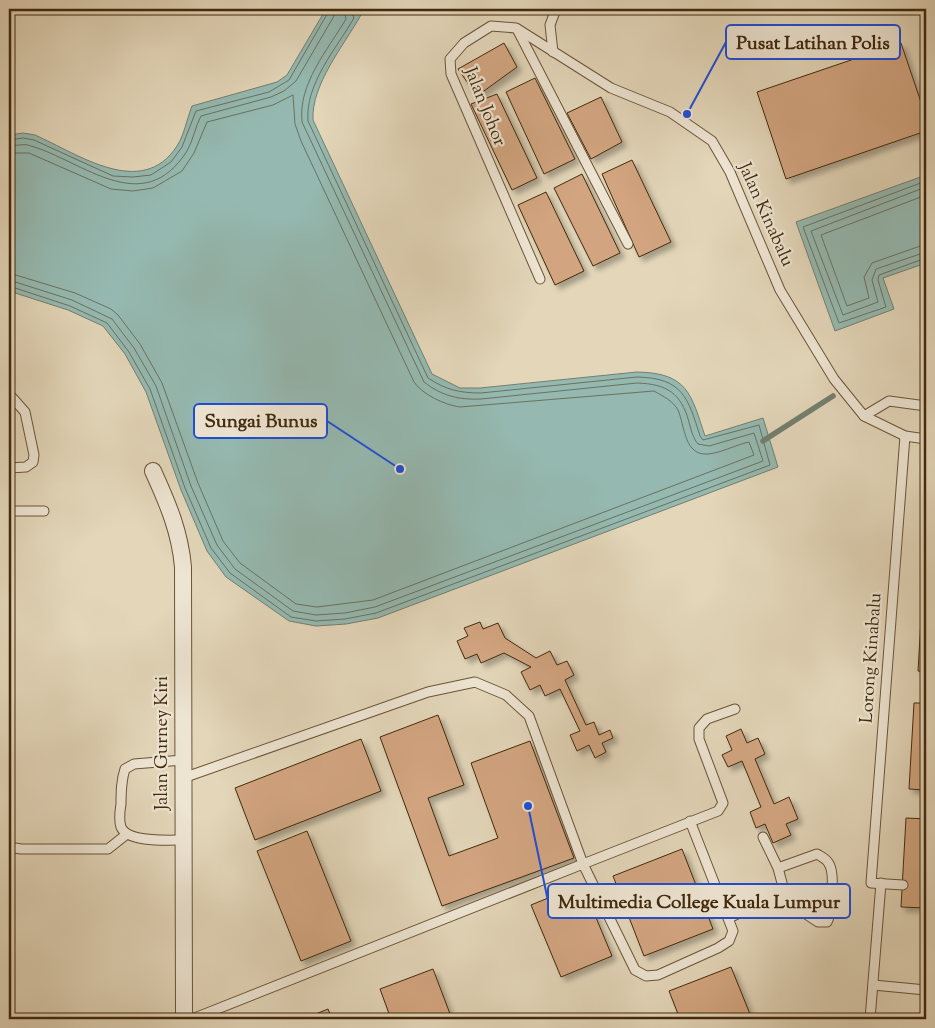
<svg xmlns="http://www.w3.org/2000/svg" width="935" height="1028" font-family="'Sorts Mill Goudy',serif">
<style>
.water{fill:#95b9b1;stroke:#737f6f}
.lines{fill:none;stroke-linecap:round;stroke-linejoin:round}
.shore{stroke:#6b715e;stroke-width:1}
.stream{stroke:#737f6f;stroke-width:5.5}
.building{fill:#d2a580;stroke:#41290c;filter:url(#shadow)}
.lane-casing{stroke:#6a5437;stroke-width:11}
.street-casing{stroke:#6a5437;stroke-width:18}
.lane{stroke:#ede4d2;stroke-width:9}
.street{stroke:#ede4d2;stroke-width:16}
.labels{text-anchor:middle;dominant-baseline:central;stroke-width:4.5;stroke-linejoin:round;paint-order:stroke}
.street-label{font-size:18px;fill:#41290c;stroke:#ede4d2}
.leader{fill:none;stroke:#1d4ed8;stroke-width:2}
.callout-dot{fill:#1d4ed8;stroke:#ede4d2;stroke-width:2}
.callout{fill:#ede4d2;stroke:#1d4ed8;stroke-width:2}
.callout-label{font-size:19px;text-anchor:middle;font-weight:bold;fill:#41290c}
</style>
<defs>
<filter id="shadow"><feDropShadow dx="4.5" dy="4.5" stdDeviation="2.5" flood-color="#0004"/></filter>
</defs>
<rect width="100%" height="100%" fill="#e3d6b9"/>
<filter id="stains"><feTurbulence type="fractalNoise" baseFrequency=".004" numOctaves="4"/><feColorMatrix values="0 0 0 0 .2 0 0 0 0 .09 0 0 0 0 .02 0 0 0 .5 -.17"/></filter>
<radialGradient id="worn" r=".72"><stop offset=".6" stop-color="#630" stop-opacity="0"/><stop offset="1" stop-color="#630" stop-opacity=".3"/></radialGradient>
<g class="water">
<path d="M326,9H353L361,15C344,45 311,85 313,120L432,374L460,388H480L637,372C688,373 691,394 705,436L763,418L778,467L378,618L346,624L316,626L289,621L226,577L207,551L181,490L146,392L125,354L103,326L68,310L9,291V135L23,133L35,135C78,154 142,200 177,146C184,135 187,119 192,106L277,82L287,75Z"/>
<path d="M926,175V263L883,278L894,309L835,331L796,222Z"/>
</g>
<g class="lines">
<g class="shore">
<path d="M9,140L23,138L34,140L113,176L133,177L151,175L171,162L182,147L196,111L269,92L289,80L330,9"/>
<path d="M9,146C17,146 24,143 31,146C83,161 143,220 187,151C193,141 195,127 201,116L271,97L284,91L296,81L334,16L336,9"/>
<path d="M9,153H29L111,189L133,191L153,188L182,171L194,153L207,122L273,105L293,95L295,124L301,141L414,382C423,395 445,405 460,407L654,391C663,396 673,401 678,410C685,426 684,456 708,454C721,453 735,445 749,442L754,455L373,600L317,607L296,604L240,563L223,541L198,483L162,383L140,344L118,315L111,309L75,293L9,273"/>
<path d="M926,181L803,227L839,323L886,307L878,280L879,275L926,258"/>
<path d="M926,187L811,231L843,315L878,302L872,280L876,269L926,252"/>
<path d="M926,195L821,235L847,306L869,298L864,277L872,263L926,244"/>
<path d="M9,280L72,300L112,319L134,348L156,386L191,486L217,545L235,569L293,611L316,615L345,613L375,607L763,461L754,433L709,446L698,444C693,438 691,430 689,422C681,393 667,384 637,383L481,399C459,400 442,396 424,382L302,122C298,84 327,51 346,19L344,9"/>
<path d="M9,286L70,306L107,323L129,352L150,389L185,488L211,548L230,573L291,617L316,621L345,619L376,613L770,465L759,425L703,440L700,436C688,398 683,378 637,377L481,393C460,393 446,390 428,378L308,121C305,84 336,49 354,18L350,9"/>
</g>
<path class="stream" d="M763,441L833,396"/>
</g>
<g class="building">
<path d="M504,43L517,67L477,96L458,69Z"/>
<path d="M901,43L926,117V131L786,179L757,92Z"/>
<path d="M535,78L575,159L544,174L506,92Z"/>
<path d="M497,94L537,178L512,190L471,104Z"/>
<path d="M601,97L622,142L591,159L567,113Z"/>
<path d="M632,160L671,242L639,257L602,174Z"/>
<path d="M582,174L620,253L593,266L554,188Z"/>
<path d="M546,192L584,271L555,285L518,205Z"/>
<path d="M923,585H926V672L918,671Z"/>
<path d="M480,622L483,629L498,623L505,638L536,658L550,651L557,665L567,661L574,675L565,680L586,725L594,722L599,735L610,730L613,738L602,743L606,752L595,758L589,745L577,751L570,735L580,731L560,689L545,696L540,685L530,690L521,672L531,667L504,653L481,663L477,654L465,659L457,641L468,636L464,628Z"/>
<path d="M914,703H926V790L909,789Z"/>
<path d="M438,715L464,785L428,798L449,856L498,838L471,763L530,741L574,858L442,906L380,737Z"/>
<path d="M741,729L747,743L758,738L765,754L755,759L774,804L789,797L798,819L786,824L791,835L773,843L765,824L756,828L750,812L761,807L742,761L728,767L722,755L732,750L726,736Z"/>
<path d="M361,739L381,791L255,840L235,788Z"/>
<path d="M906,818L926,819V908L901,907Z"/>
<path d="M307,831L351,941L301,961L257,851Z"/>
<path d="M682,849L713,929L644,956L613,876Z"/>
<path d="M582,884L612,956L561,977L531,905Z"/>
<path d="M731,967L752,1019H680L669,991Z"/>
<path d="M433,969L452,1019H391L380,989Z"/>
<path d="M328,1009L332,1019H303Z"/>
</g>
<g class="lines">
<defs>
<g id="lane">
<path d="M517,29L628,244"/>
<path d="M553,52L550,25L556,9"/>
<path d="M540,279L451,74L450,59L464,43L491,26L516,28L611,88L670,112L712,141L730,172L780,290L834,379L864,416L905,436L926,439"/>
<path d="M9,394L25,412L34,455L33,462L26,467L9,468"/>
<path d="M864,416L889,401L926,406"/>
<path d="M9,511H44"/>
<path d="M183,760L134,764L125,769C121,781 121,792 121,804C120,810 119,821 121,827C127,843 169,840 183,840"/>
<path d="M183,778L428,692L475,682L506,695L529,716L583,864L718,811L723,803L699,739V728L707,719L735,709"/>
<path d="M9,847L21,849H108L127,834"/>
<path d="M903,885L871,883L905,436"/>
<path d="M777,895L818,922H827C832,913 835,873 829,864C827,859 822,857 817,854L778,868"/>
<path d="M729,918L777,895L782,883L778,868L763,837"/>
<path d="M873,985L926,990"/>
<path d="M192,1019L583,864L635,970L646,976L658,975L718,948L729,941L733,931L690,821"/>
<path d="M870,1019L881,883"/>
</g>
<path id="street" d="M153,471C168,504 180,532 183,567L184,1019"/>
</defs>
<use href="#lane" class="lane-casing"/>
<use href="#street" class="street-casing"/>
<use href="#lane" class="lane"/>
<use href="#street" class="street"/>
</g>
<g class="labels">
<g class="street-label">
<text transform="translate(484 107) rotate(68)">Jalan Johor</text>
<text transform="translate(765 215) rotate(66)">Jalan Kinabalu</text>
<text transform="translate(872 658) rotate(-86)">Lorong Kinabalu</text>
<text transform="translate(163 743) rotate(-90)">Jalan Gurney Kiri</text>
</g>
</g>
<path class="leader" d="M687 114L726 42M400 469L327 421M528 806L548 901"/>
<g class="callout-dot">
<circle cx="687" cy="114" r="5"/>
<circle cx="400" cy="469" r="5"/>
<circle cx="528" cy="806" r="5"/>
</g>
<g class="callout">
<rect x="726" y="25" width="174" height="34" rx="5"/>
<rect x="194" y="404" width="133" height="34" rx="5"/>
<rect x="548" y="884" width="302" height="34" rx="5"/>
</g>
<g class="callout-label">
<text x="813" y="49">Pusat Latihan Polis</text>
<text x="261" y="427">Sungai Bunus</text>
<text x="699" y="908">Multimedia College Kuala Lumpur</text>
</g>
<rect width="935" height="1028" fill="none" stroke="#e3d6b9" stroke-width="30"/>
<rect x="10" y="10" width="915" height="1008" fill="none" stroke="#41290c" stroke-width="2.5"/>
<rect x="15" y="15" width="905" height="998" fill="none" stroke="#41290c"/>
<rect width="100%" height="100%" filter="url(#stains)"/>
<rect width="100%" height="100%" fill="url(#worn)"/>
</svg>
